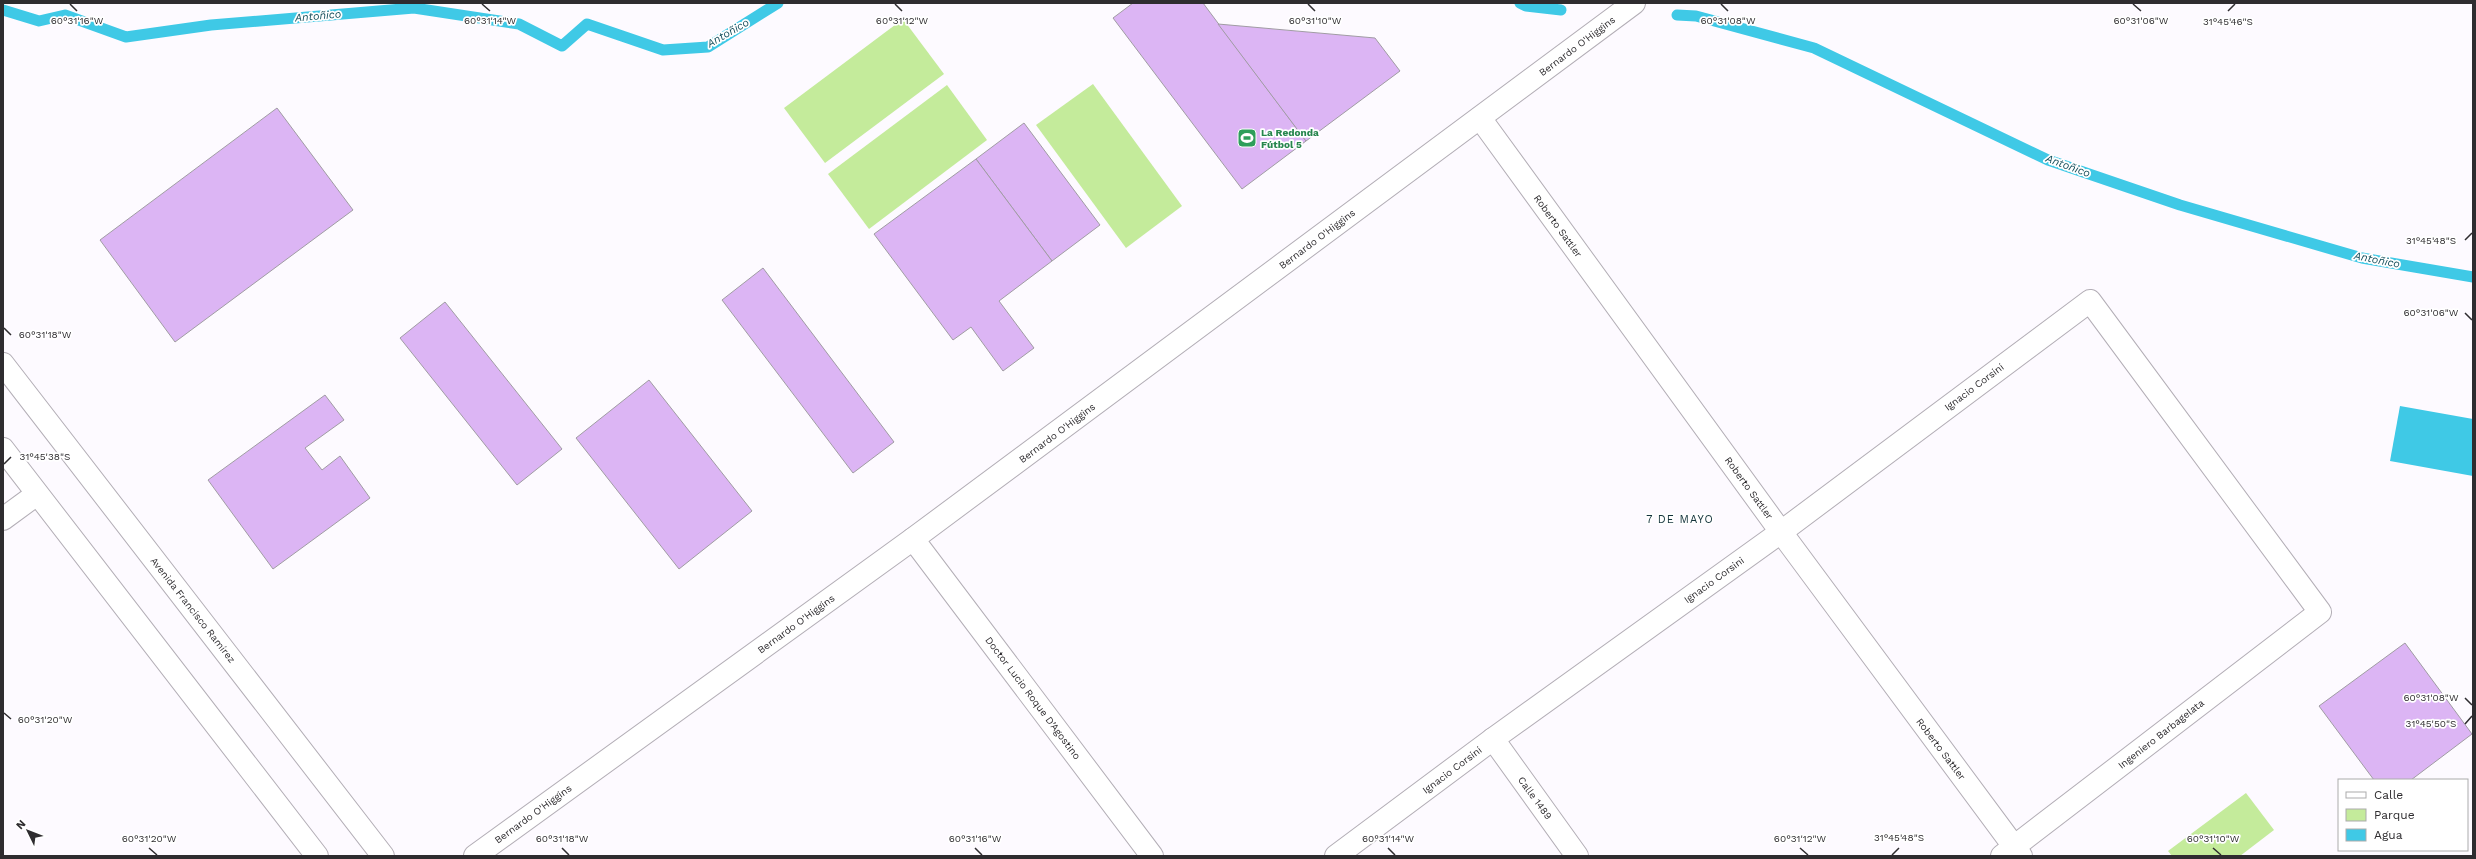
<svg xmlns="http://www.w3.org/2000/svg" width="2476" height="859" font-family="'Work Sans',sans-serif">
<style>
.green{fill:#c4eb9b}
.water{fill:#3fc9e6}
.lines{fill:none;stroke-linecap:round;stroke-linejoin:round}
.stream{stroke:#3fc9e6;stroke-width:11}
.building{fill:#dcb5f4;stroke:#a09ca3}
.minor-casing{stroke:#b3aeb6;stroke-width:24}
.major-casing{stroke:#b3aeb6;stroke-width:24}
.minor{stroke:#fff;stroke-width:22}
.major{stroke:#fff;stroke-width:22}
.ticks{fill:none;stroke:#2e2c2f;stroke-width:1.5}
.labels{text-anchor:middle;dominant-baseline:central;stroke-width:3.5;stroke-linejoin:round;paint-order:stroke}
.street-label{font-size:10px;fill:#2e2c2f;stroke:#fff}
.leisure-label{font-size:10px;font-weight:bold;fill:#27864d;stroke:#fff;text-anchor:start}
.water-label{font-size:11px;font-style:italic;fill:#144d5a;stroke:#fff}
.neighbourhood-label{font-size:11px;letter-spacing:1px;fill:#12323a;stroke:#fff}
.ticks-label{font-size:10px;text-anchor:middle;fill:#2e2c2f;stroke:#fff;stroke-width:3.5;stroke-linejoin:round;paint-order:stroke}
</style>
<rect width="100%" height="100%" fill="#fdfaff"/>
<g class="green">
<path d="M903,19L944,74L825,163L784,108Z"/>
<path d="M1093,84L1182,206L1126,248L1036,125Z"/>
<path d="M947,85L987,140L869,229L828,174Z"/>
<path d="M2246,793L2274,830L2240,856H2172L2168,851Z"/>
</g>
<path class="water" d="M2400,406L2473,419V476L2390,461Z"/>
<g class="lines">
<g class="stream">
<path d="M1520,3L1526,6L1561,10"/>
<path d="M3,10L39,21L65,15L126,37L211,25L414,8L519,24L562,46L587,24L663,50L708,47L778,3"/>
<path d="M1677,15L1696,16L1814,48L2048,160L2180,205L2362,258L2473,277"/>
</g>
</g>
<g class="building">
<path d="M1133,3H1203L1306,141L1242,189L1113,18Z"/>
<path d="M1218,24L1375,38L1400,71L1306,141Z"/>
<path d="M277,108L353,210L175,342L100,240Z"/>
<path d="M1024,123L1100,225L1052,261L976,159Z"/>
<path d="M976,159L1052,261L999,301L1034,348L1003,371L971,327L953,340L874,234Z"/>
<path d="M763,268L894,442L853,473L722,300Z"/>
<path d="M445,302L562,449L517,485L400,338Z"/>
<path d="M649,380L752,511L679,569L576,438Z"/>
<path d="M325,395L344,420L305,448L322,470L340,456L370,498L273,569L208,480Z"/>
<path d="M2405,643L2472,734L2411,780H2374L2319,706Z"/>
</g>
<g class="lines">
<defs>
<g id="minor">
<path d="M1480,118L1781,532L2021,856"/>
<path d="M3,519L37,494"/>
<path d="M913,539L1152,856"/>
<path d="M1493,739L1577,856"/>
<path d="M475,856L913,539L1634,3"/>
<path d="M1336,856L1493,739L1781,532L2090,301L2320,612L2002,856"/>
</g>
<g id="major">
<path d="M3,364L383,856"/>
<path d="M3,449L317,856"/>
</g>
</defs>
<use href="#minor" class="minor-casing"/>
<use href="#major" class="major-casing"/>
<use href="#minor" class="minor"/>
<use href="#major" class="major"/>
</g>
<path class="ticks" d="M70,4L77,11M482,4L490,11M895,4L902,11M1308,4L1315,11M1721,4L1728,11M2133,4L2141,11M2228,11L2235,4M2465,240L2472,233M2465,313L2472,320M4,328L11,335M4,464L11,457M2465,698L2472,705M4,713L11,719M2465,724L2472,716M149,848L157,855M562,848L569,855M975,848L982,855M1388,848L1395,855M1800,848L1808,855M2213,848L2221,855M1892,855L1899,848"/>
<defs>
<symbol id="stadium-square" viewBox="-11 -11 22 22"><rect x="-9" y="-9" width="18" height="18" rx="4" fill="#2e9e5b" stroke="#fff"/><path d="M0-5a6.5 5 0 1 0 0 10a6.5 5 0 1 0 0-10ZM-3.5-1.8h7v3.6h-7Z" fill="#fff"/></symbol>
</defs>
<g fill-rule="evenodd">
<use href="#stadium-square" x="1236" y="127" width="22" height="22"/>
</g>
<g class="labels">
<g class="street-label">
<text transform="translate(1577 46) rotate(-37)">Bernardo O'Higgins</text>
<text transform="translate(1558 226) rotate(54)">Roberto Sattler</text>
<text transform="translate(1317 239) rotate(-37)">Bernardo O'Higgins</text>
<text transform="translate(1974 387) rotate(-37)">Ignacio Corsini</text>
<text transform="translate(1057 433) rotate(-37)">Bernardo O'Higgins</text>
<text transform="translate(1749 488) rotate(54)">Roberto Sattler</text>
<text transform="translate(1714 580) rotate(-36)">Ignacio Corsini</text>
<text transform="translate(193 610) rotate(52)">Avenida Francisco Ramírez</text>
<text transform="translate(796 624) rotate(-36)">Bernardo O'Higgins</text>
<text transform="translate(1033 698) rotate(53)">Doctor Lucio Roque D’Agostino</text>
<text transform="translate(2161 734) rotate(-38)">Ingeniero Barbagelata</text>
<text transform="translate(1941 749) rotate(53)">Roberto Sattler</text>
<text transform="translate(1452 770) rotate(-37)">Ignacio Corsini</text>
<text transform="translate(1535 798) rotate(54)">Calle 1489</text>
<text transform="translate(533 814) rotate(-36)">Bernardo O'Higgins</text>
</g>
<g class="leisure-label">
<text x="1261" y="132">La Redonda<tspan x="1261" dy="12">Fútbol 5</tspan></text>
</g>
<g class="water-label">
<text transform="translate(318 16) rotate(-5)">Antoñico</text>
<text transform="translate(728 33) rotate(-30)">Antoñico</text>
<text transform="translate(2068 166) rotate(20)">Antoñico</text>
<text transform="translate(2377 260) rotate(11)">Antoñico</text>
</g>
<g class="neighbourhood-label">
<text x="1680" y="519">7 DE MAYO</text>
</g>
</g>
<g class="ticks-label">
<text x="77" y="24">60°31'16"W</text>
<text x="490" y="24">60°31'14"W</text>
<text x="902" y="24">60°31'12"W</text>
<text x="1315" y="24">60°31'10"W</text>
<text x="1728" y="24">60°31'08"W</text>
<text x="2141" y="24">60°31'06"W</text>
<text x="2228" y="25">31°45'46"S</text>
<text x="2431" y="244">31°45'48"S</text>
<text x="2431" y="316">60°31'06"W</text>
<text x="45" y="338">60°31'18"W</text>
<text x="45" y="460">31°45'38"S</text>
<text x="2431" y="701">60°31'08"W</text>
<text x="45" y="723">60°31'20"W</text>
<text x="2431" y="727">31°45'50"S</text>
<text x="1899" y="841">31°45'48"S</text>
<text x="149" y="842">60°31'20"W</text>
<text x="562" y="842">60°31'18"W</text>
<text x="975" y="842">60°31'16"W</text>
<text x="1388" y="842">60°31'14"W</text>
<text x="1800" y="842">60°31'12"W</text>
<text x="2213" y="842">60°31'10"W</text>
</g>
<rect width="2476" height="859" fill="none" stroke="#2e2c2f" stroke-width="8"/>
<rect x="2338" y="779" width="130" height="72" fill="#ffffff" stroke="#ababac"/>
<rect x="2346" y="792" width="20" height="6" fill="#ffffff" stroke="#ababac"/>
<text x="2374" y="799" font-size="12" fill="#2e2c2f">Calle</text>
<rect x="2346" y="809" width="20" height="12" fill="#c4eb9b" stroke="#ababac"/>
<text x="2374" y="819" font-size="12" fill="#2e2c2f">Parque</text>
<rect x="2346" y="829" width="20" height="12" fill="#3fc9e6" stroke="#ababac"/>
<text x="2374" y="839" font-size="12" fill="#2e2c2f">Agua</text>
<g transform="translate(28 831) rotate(313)" stroke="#ffffff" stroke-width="3" paint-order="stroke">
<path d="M0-3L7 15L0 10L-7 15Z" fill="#2e2c2f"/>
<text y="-6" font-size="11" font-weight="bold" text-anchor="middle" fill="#2e2c2f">N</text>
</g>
</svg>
